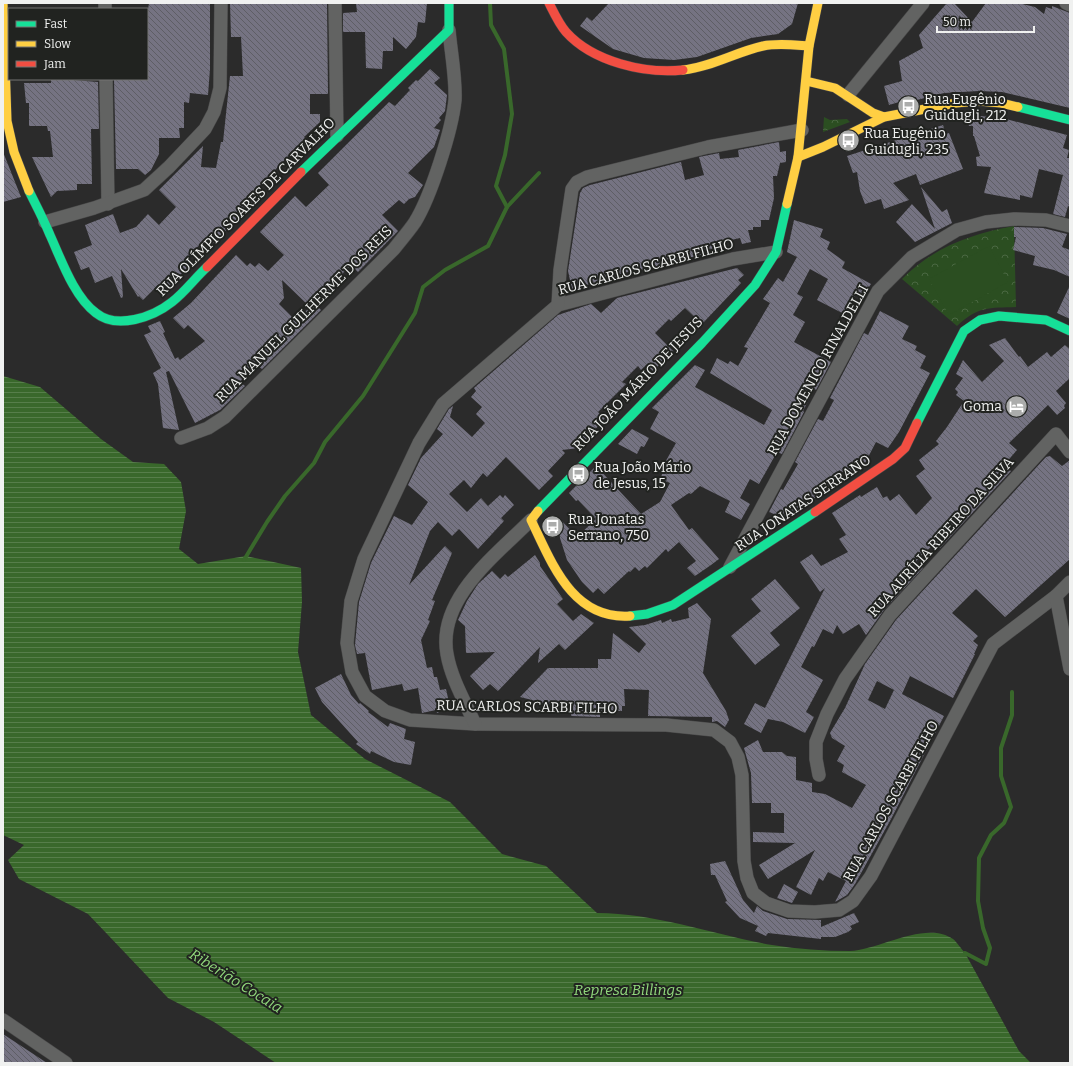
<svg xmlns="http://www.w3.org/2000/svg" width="1073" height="1066" font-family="Bitter,serif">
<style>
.park{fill:url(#park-crowns)}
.pitch{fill:#2b4e21}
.water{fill:url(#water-rules)}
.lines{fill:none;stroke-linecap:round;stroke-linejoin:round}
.stream{stroke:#39682b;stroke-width:4}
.building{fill:url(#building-back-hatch);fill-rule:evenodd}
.street-casing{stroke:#484848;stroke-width:14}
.fast-casing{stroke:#484848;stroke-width:10}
.slow-casing{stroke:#484848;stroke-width:10}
.jam-casing{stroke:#484848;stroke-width:10}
.street{stroke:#626362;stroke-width:13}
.fast{stroke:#16e098;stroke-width:9}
.slow{stroke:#ffcf43;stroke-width:9}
.jam{stroke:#f24e42;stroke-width:9}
.labels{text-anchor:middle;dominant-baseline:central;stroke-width:4;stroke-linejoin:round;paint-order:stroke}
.poi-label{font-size:14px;fill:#f0f1f0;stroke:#212320;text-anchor:start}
.street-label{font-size:14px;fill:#f0f1f0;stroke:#212320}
.water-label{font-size:15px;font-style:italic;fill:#91d87c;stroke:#212320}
</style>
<defs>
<pattern id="park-crowns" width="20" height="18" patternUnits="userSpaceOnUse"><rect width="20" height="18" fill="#2b4e21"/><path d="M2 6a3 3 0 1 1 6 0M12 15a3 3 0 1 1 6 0" fill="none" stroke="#4a6842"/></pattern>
<pattern id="water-rules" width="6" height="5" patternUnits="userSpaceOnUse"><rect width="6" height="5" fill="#39682b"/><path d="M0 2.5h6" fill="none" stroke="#567e4a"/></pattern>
<pattern id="building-back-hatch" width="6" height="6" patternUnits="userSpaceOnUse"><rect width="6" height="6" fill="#757382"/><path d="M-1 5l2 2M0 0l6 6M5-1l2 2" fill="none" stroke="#5e5e65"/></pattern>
</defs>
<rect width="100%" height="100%" fill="#2b2b2b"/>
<g class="park">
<path d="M824,117L830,120L847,119L850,122L823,132Z"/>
<path d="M1014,226L1016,307C989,308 978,306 957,326L902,279C934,247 971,234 1014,226Z"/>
</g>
<path class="pitch" d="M989,246L1008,282L949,315L929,279Z"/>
<path class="water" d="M3,376L40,387L101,439L133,462L164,464L181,482L186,511L179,549L198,564L246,556L301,568L302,602L298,652L311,715L365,759L450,802L502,854L546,866L597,913C656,913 714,935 772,945C798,949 824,951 850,951C879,950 926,920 953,939C957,942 961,949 965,953L1019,1051L1031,1063H276L214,1022L168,998L88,914L19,879L8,860L24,845L3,835Z"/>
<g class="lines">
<g class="stream">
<path d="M490,3L491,25L504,49L512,114L505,155L496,186L507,207"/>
<path d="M244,560L267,522L285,496L314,463L325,442L363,396L415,313L423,287L445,270L488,246L507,207L539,173"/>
<path d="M965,953L986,964L990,948L983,928L978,901L979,858L991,835L1004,823L1011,807L1001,776V748L1012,715V692"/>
</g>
</g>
<g class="building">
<path d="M149,3H210V69L208,95L190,93L189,103L184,102V128H179L180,138H159V154L151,170L145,175L138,169H116L114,79H147V16Z"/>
<path d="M230,3H327L328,94H310V114H320V122L304,137L310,143L296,158L291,153L275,170L259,186L265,192L208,248L202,242L188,257L193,262L164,291L158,285L143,300L139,296L138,297L121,269L123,297L121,298L112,276L95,283L89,267L81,270L74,252L92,245L85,225L113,214L120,233L136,227L148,214L159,225L176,207L159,190L203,146L201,167L216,168L221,142H223L230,76H243L241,37H231Z"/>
<path d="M356,3H427L425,23L418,22L416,37L406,49L393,37V51H383L382,69L366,68L365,32H343V13L357,12Z"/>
<path d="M609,3H798L792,24L778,34L751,38L697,57L674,60L644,58L613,49L580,26L587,17L592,21Z"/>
<path d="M947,3H954L972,22L986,3H1018L1035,7L1044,14L1046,7L1052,9V6L1070,13V108L1002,92L979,91L944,93L917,100L916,97L889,105L884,86L902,81L899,61L923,48L919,35Z"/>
<path d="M430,69L440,78L434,83L447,95L445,111L439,118L441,120L434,128L440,130L434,147L408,173L423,185L415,197L409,199L404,204L399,200L382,215L398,231L358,272L351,265L334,282L336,284L316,305L321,310L262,369L257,365L240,382L245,386L220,410L195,423L169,371L166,372L179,430L163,428L158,384L153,373L161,368L144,335L151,332L148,326L160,321L165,332L163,333L175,359L178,357L180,360L205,341L188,325L184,329L173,318L191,303L236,255L247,266L250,263L255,267L259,263L268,271L284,255L260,232L295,196L306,207L329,185L318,173L389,102L395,106L410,90L408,88L416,80L418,81ZM282,280L310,307L296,321L279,304L284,298Z"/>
<path d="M51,79H73V80L98,82L99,129H91L92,184H77V190L57,191L51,197L32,157H53L50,131H48L47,126H29V103H26L24,83H51Z"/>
<path d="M972,115L1006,119L1067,135L1063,148L1069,150L1067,158H1070V207L1068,206L1065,217L1053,214L1063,175L1039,169L1032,198L1020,195V200L984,193L991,167L977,166L976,157L980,156L974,136H973V126H969L966,117Z"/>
<path d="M943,125L946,134L949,133L963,169L920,185L916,174L893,183L909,200L884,209L881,199L865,204L860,191L857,172L853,173L847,156Z"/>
<path d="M779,142L780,152L786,151V162L780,163L777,176H773L774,198L769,220H761V227H753V230H748L751,242L742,244L740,238L714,244V248L704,251V254L642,270L641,269L615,275L616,277L572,289L568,271L580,193L583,188L590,185L681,162L685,180L704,175L699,157L719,153L720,159L739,157L738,150Z"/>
<path d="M3,152L21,197L3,202Z"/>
<path d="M921,187L942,212L947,209L952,223L915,242L896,222L912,204L935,229Z"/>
<path d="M794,220L823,229L820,237L830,242L827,249L845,262L842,268L871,284L862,297L856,294L844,314L817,300L828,279L810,269L797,294L803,297L793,315L805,322L794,342L831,362L816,390L814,389L803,411L804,412L782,454L777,452L759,484L750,479L740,498L750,504L741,520L725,512L730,501L700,486L691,494L689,493L671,505L689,530L692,528L719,559L711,565L695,576L687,568L696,561L679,542L668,552L666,549L647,568L645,566L639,571L635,567L630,572L629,571L604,594L598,588L593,593L582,582L567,560L560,538L558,517L577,537L596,519L578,500L576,501L569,493L596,466L641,514L660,502L670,483L660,479L665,467L663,466L676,443L650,429L659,412L652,408L695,365L705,370L695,387L764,425L772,410L710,373L717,358L728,364L730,361L738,366L748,348L744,347L770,303L763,299L778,278L783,282L797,257L787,252Z"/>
<path d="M1014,227L1043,228L1067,234L1062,247L1070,250V277L1054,270L1033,265L1035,256L1013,250L1016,237H1014Z"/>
<path d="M737,268L744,275L738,280L741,283L702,324L685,308L671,321L669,319L655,333L673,351L653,371L646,365L641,370L638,366L622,382L626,384L598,412L605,418L579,448L562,450L565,453L548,471L553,476L539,490L506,457L487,477L483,473L471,488L464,480L449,494L467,512L481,498L488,506L500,495L503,498L505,495L514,505L501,518L504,521L478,549L459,529L452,536L438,522L430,531L409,585L445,546L452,553L432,600L435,601L428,620L430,621L421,640L427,668L432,667L434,677H437L440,690L446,689L450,707L437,713L436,710L422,713L418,688L404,691L402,684L372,690L365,653L357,654L355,645L359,602L371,563L394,516L412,525L428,502L408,485L421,458L443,434L437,429L449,409L453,406L450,417L472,437L485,423L476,414L482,407L471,397L476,391L474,388L558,315L591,304L601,313L617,298Z"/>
<path d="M1070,285V319L1057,313Z"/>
<path d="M880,311L909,326L902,339L917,346L915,350L926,356L920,368L930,373L899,432L888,448L876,442L864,465L848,475L839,470L830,488L784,518L769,512L781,489L783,490L798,464L795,462L818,419L823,421L834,400L830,398L864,333L868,335Z"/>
<path d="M1005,338L1019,357L1020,356L1028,367L1047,352L1051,357L1065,345L1070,349V378L1056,391L1066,403L1064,406L1065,408L1057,415L1048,405L1009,443L1017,450L1004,465L1011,471L940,548L935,543L916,561L923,568L884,610L866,635L859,624L843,634L837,625L833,634L823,629L814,647L812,646L801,667L823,680L806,712L814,717L805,733L783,722L768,719L761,733L744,724L755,703L765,708L825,588L820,592L800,562L812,554L821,566L848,552L839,539L846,535L832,513L860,495L861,497L877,487L883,498L887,496L890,501L899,494L916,515L932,498L916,476L925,469L919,460L939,444L936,441L947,427L964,401L956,395L958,392L955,389L963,378L956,374L963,360L982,382L1004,361L989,345Z"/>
<path d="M632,429L649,438L644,447L641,446L637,454L618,444Z"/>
<path d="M1050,456L1062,466L1070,460V559L1005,617L976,589L952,613L978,636L973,641L978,645L974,654H975L953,698L910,676L902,694L944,716L891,819L855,884L847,895L835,902L846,881L828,872L823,881L819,878L811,895L796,887L815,850L768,879L759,865L795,843L753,842V832L784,833V813H771V803H752L751,773L744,748L758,740L763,752H782L787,756L796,757V780L812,783V792L825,794L852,808L866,785L842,772L844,765L837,761L845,746L832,738L830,733L845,708L865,664L896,620L1046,457ZM877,681L894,690L885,709L868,700Z"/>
<path d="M535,555L540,563V566L563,599L557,604L573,621L581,614L594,623L565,650L559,644L538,663L540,647L498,691L490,684L483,690L470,676L495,652L466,653L465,626L458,620L459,618L467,601L478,584L492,571L500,579L505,574L508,577Z"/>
<path d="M775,579L800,608L770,633L780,645L755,665L731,636L761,611L751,599Z"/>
<path d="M697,603L711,619L703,673L726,711L729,720L725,727L717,721L712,722V717L648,716L649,690L624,689L625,706H622V711H600V717L571,716V704H548L520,697L548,668H598V659H611L613,633L639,653L646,644L629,627L645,625L661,620L662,623L671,619L672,622L689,618L688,608Z"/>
<path d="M341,674L351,695L359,704L360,703L369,711L368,712L388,727L390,723L406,729L404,739L415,742L411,765L394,762L371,751L370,754L356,744L358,742L322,702L315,688Z"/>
<path d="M725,861L743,900L754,913L757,906L763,911L787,919L821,920V927L854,913L859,922L850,926L852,929L848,932L835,937H821V939L768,933L766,936L755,931L758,926L740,918L725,902L727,901L715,875H711L710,864Z"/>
<path d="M784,884L798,892L792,903L777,898Z"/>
<path d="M3,1034L47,1063H3Z"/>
</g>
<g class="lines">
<defs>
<g id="street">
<path d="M105,3V9"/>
<path d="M335,3L337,136"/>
<path d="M1066,3L1070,5"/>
<path d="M106,79L108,204"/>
<path d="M848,95L923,3"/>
<path d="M45,222L94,208L144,190L169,167L205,129L214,112L220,88L221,3"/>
<path d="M776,252L733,259L558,305L443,404L419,443L364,559L351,601L347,643L352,672L365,696L385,711L410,720L475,724L666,725L714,730L730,742L738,757L742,775L744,861L747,878L753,893L766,903L789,911L815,912L839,910L853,901L871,876L993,644L1056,596L1070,582"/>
<path d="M558,305L560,270L572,189L577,182L587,177L708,147L802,130"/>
<path d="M181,438L208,428L225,417L394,249C401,240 409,231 415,222C431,196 452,130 455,100C456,77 451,53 449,30"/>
<path d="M730,567L878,291L912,257L957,230L986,222L1014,219L1046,220L1070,226"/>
<path d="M1056,596L1070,669"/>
<path d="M475,724C465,702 451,678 447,654C437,599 496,555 531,520"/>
<path d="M819,775L816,759V742L827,714L845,679L890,615L1056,434L1070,452"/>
<path d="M3,1020L66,1063"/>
</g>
<g id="fast">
<path d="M1018,107L1070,120"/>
<path d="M301,172L449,30V3"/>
<path d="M29,191C36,205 44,220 50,235C61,259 74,297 96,313C117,330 153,317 172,302C185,292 195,278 207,267"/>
<path d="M917,423L964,331L980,320L999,316L1046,320L1070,331"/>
<path d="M538,511L702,343L755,285L776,252L787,204"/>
<path d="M630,616L647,614L673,605L815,512"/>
</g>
<g id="slow">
<path d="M3,3L7,121L14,152L29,191"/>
<path d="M683,70C711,67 736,52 763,46C778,43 794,45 809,46"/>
<path d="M806,81L835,88L873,113L884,117"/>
<path d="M798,157L823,147L884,117L956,103L978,101L1001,103L1018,107"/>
<path d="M787,204L798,157L809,46L818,3"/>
<path d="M538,511L531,520C552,563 572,620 630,616"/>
</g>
<g id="jam">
<path d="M549,3C554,13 559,24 566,32C593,62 645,74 683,70"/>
<path d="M207,267L301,172"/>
<path d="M815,512L893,459L905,448L917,423"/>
</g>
</defs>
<use href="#street" class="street-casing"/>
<use href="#fast" class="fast-casing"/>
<use href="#slow" class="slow-casing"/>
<use href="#jam" class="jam-casing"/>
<use href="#street" class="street"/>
<use href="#fast" class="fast"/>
<use href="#slow" class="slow"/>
<use href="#jam" class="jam"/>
</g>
<defs>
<symbol id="bus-disc" viewBox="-11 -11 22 22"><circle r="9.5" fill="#abacab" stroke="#212320"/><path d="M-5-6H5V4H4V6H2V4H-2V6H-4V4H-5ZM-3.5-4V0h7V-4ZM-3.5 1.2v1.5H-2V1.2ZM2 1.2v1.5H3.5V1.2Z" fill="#fff"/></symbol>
<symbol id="hotel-disc" viewBox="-11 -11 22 22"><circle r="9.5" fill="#abacab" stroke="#212320"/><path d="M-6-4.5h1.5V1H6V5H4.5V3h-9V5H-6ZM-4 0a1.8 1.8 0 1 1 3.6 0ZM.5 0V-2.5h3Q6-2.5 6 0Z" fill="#fff"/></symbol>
</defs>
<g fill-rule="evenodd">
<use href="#bus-disc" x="896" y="94" width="25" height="25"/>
<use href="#bus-disc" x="836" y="128" width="25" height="25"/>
<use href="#hotel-disc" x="1004" y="394" width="25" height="25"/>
<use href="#bus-disc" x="566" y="462" width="25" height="25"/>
<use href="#bus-disc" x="540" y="514" width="25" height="25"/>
</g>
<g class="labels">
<g class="poi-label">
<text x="924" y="99">Rua Eugênio<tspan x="924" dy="16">Guidugli, 212</tspan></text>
<text x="864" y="133">Rua Eugênio<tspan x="864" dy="16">Guidugli, 235</tspan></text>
<text x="1002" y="406" text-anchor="end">Goma</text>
<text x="594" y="467">Rua João Mário<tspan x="594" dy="16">de Jesus, 15</tspan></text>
<text x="568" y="519">Rua Jonatas<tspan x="568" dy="16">Serrano, 750</tspan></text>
</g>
<g class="street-label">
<text transform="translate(246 207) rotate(-45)">RUA OLÍMPIO SOARES DE CARVALHO</text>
<text transform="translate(646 267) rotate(-15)">RUA CARLOS SCARBI FILHO</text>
<text transform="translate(304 314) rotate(-45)">RUA MANUEL GUILHERME DOS REIS</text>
<text transform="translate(818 370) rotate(-61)">RUA DOMENICO RINALDELLI</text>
<text transform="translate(638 384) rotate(-46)">RUA JOÃO MÁRIO DE JESUS</text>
<text transform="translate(803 503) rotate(-34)">RUA JONATAS SERRANO</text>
<text transform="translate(941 537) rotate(-48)">RUA AURÍLIA RIBEIRO DA SILVA</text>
<text transform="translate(527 707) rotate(1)">RUA CARLOS SCARBI FILHO</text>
<text transform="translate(891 801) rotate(-61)">RUA CARLOS SCARBI FILHO</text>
</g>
<g class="water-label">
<text transform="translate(236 981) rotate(32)">Riberião Cocaia</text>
<text x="628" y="990">Represa Billings</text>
</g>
</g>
<rect width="1073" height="1066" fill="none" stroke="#f0f1f0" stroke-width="8"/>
<rect x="8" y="8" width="140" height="72" fill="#212320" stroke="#747573"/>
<rect x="16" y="21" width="20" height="6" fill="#16e098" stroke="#747573"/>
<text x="44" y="28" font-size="12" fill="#f0f1f0">Fast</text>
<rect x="16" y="41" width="20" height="6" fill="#ffcf43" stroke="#747573"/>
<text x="44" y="48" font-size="12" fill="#f0f1f0">Slow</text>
<rect x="16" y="61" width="20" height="6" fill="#f24e42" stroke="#747573"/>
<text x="44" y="68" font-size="12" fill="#f0f1f0">Jam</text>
<path d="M937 26v6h97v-6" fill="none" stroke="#f0f1f0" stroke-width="2"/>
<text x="943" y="26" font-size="12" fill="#f0f1f0" stroke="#212320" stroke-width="3" paint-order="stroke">50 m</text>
</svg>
